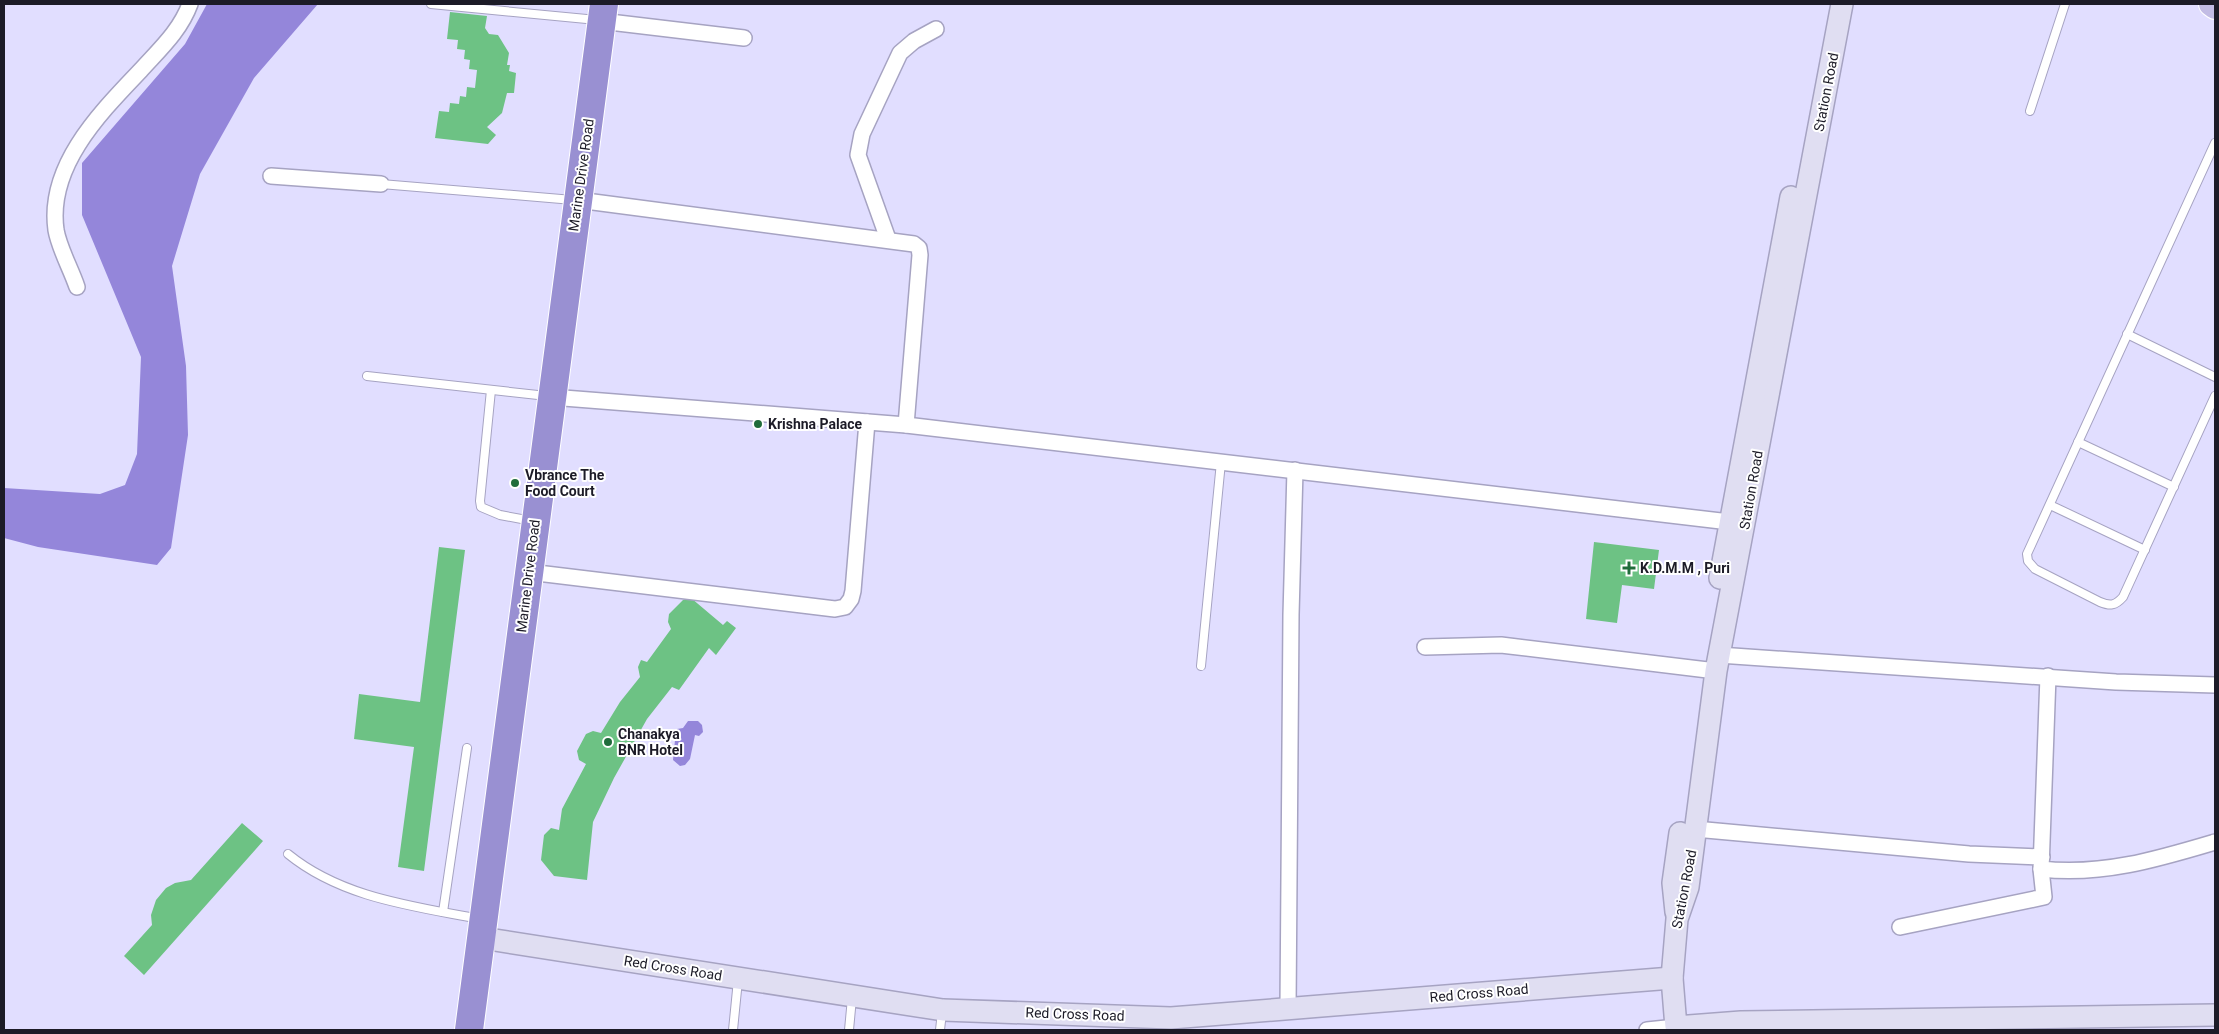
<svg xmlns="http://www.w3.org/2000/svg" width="2219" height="1034" font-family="Roboto,sans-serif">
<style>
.water{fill:#9486da}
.building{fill:#6dc284}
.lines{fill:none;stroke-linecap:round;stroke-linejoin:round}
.lane-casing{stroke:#a6a3c2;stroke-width:10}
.street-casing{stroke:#a6a3c2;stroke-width:18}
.secondary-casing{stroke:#a6a3c2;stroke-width:24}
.primary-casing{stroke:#fff;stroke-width:26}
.highway-casing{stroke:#fff;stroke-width:30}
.lane{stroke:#fff;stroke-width:8}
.street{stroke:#fff;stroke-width:15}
.secondary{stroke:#e0def2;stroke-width:21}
.primary{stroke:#c2bce4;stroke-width:24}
.highway{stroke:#9990d2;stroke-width:28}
.poi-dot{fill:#206c3b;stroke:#fff;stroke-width:2}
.labels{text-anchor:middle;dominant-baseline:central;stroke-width:4;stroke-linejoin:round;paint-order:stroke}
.street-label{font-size:14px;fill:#1c1b27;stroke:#fff}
.poi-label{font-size:14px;font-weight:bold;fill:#1c1b27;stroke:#fff;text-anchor:start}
</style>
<rect width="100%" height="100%" fill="#e1deff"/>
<g class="water">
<path d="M207,4H318L254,78L200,174L172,266L186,366L188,435L171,548L157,565L38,547L4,538V488L100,494L125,485L137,454L141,357L82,215V163L185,44Z"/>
<path d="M688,721H698L702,725L703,732L699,736L695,735L690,759L685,765L680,766L673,760L675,740L678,735L677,729L683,728Z"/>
</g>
<g class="building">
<path d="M450,12L487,16L485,28L489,34L498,35L509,53L507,65H510L509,71L516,73L514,93H507L502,113L487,127L496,135L488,144L435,138L439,111L449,112L450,103L459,104L460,96L466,97L467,87L475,88L477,70L469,69L470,60L464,59L465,50L457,49L458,40L447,39Z"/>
<path d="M1594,542L1659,550L1654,589L1622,585L1617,623L1586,619Z"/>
<path d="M439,547L465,550L424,871L398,867L414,747L354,739L359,694L420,702Z"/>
<path d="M691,598L723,625L727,621L736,628L716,655L709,648L679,690L672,687L647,719L614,778L593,822L587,880L554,876L541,860L544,835L551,828L559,830L562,809L586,764L579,760L577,751L586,734L593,731L601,733L620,702L640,677L638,667L641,660L647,662L671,629L668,622L669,614L683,600Z"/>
<path d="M242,823L263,841L144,975L124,956L152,925L151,915L156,900L166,888L175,883L191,880Z"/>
</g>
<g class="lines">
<defs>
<g id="lane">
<path d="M431,4L597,20"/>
<path d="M2030,111L2065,4"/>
<path d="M2215,143L2027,554L2028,561L2035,569L2100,602C2110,606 2115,606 2123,597L2215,396"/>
<path d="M381,184L573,200"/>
<path d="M2127,334L2215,377"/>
<path d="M367,376L547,396"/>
<path d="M491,390L480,501L481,507L500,515L532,521"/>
<path d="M2078,442L2174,487"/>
<path d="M2050,505L2145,550"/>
<path d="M1201,666L1221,462"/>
<path d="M288,854C342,898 413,906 479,919"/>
<path d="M443,912L467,748"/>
<path d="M733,1030L738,980"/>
<path d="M849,1030L852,998"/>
<path d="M940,1030L942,1012"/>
</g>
<g id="street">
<path d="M601,21L744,38"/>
<path d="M271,176L381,184"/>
<path d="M578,200L914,244L919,248L920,255L906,425"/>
<path d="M888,239L858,155L862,134L900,53L914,41L936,29"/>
<path d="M77,287C71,269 59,248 56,230C47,166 100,113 141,70C160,49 180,31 190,4"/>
<path d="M551,397L906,425L1738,523"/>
<path d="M529,572L835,609L845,607L851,599L853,591L867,422"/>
<path d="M1425,647L1501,645L1716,671"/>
<path d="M1719,655L2116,682L2215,685"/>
<path d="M2048,676L2041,869C2102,876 2158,859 2215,842"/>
<path d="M1695,829L1969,854L2042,857"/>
<path d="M1900,927L2044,897L2041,869"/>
<path d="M1288,1009L1291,615L1295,470"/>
<path d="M1647,1030L1676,1027"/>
</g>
<g id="secondary">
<path d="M1842,4L1716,671L1688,887L1677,919L1672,978L1676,1027L1741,1022L2215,1015"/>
<path d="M1720,578L1791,197"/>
<path d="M1676,912L1673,883L1680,833"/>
<path d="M482,938L943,1010L1171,1018L1672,978"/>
</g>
<path id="primary" d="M2211,4L2215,7"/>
<path id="highway" d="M469,1030L604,4"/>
</defs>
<use href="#lane" class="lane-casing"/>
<use href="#street" class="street-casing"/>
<use href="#secondary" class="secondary-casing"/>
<use href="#primary" class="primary-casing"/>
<use href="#highway" class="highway-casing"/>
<use href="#lane" class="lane"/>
<use href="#street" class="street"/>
<use href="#secondary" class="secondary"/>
<use href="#primary" class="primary"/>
<use href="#highway" class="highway"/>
</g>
<g class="poi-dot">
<circle cx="758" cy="424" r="5"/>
<circle cx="515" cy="483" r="5"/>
<path d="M1626.5 560.5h5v5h5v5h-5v5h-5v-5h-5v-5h5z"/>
<circle cx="608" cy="742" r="5"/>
</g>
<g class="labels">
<g class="street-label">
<text transform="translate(1826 92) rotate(-79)">Station Road</text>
<text transform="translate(581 175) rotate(-82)">Marine Drive Road</text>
<text transform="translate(1751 490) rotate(-80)">Station Road</text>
<text transform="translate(528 576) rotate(-83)">Marine Drive Road</text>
<text transform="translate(1684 889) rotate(-79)">Station Road</text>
<text transform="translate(673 968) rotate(9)">Red Cross Road</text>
<text transform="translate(1479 993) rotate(-5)">Red Cross Road</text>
<text transform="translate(1075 1014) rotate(2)">Red Cross Road</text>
</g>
<g class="poi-label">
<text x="768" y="424">Krishna Palace</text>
<text x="525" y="475">Vbrance The<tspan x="525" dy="16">Food Court</tspan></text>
<text x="1640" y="568">K.D.M.M , Puri</text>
<text x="618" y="734">Chanakya<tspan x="618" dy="16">BNR Hotel</tspan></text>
</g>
</g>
<rect width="2219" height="1034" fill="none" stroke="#1c1b27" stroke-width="10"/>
</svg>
